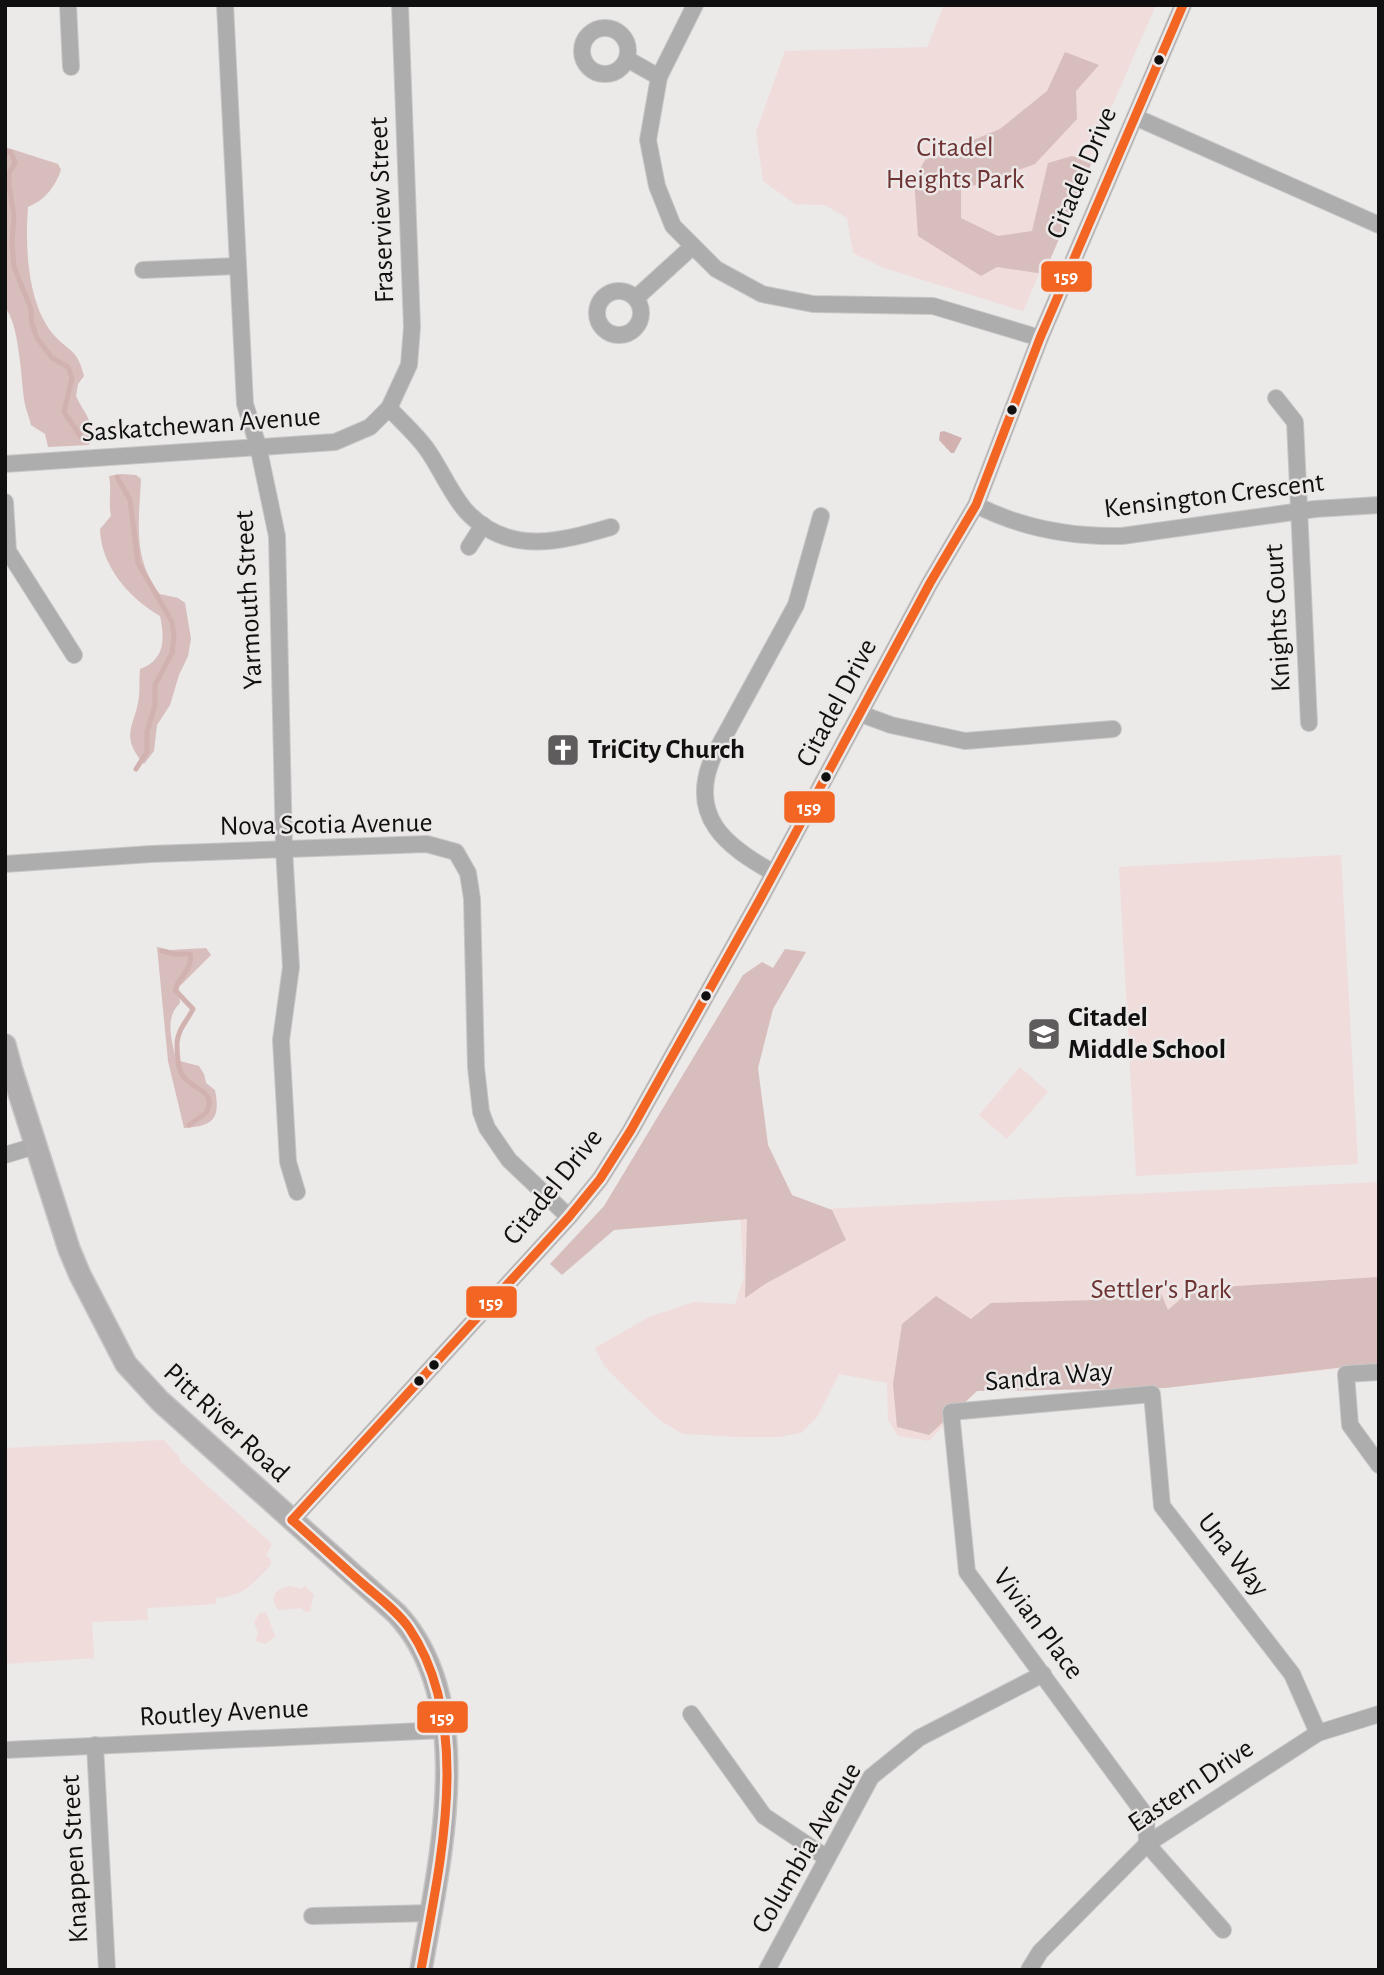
<svg xmlns="http://www.w3.org/2000/svg" width="1384" height="1975" font-family="'Alegreya Sans',sans-serif">
<style>
.green{fill:#f0dcdb}
.forest{fill:#d7bdbc}
.water{fill:#d2b2b0}
.lines{fill:none;stroke-linecap:round;stroke-linejoin:round}
.stream{stroke:#d2b2b0;stroke-width:5}
.minor-casing{stroke:#c8c7c7;stroke-width:18}
.major-casing{stroke:#c8c7c7;stroke-width:24}
.minor{stroke:#adadad;stroke-width:16}
.major{stroke:#b0aeae;stroke-width:21}
.bus-1-casing{stroke:#ede8e8;stroke-width:14}
.bus-1{stroke:#f26522;stroke-width:9}
.bus-dot{fill:#111010;stroke:#ede8e8;stroke-width:2.5}
.labels{text-anchor:middle;dominant-baseline:central;stroke-width:5;stroke-linejoin:round;paint-order:stroke}
.park-label{font-size:28px;fill:#6e3333;stroke:#ede8e8}
.street-label{font-size:28px;fill:#111010;stroke:#ede8e8}
.poi-label{font-size:28px;font-weight:bold;fill:#111010;stroke:#ede8e8;text-anchor:start}
.line-badge{stroke:#ede8e8;stroke-width:2.5}
.badge-label{font-size:19px;text-anchor:middle;font-weight:bold;fill:#fff}
</style>
<rect width="100%" height="100%" fill="#ece9e9"/>
<g class="green">
<path d="M944,5H1156L1023,311L884,268L853,253L847,218L825,205L795,204L763,181L756,132L785,51L927,47Z"/>
<path d="M1341,855L1358,1164L1136,1176L1119,867Z"/>
<path d="M1020,1067L1048,1092L1007,1139L979,1115Z"/>
<path d="M1379,1182V1364L1165,1388L977,1391L929,1441L898,1436L888,1420L887,1383L839,1374L817,1417L801,1433L778,1437H739L683,1434L661,1421L633,1395L605,1367L595,1348L649,1317L694,1302L735,1304L744,1277L740,1213Z"/>
<path d="M164,1440L180,1458V1461L272,1544L266,1555L271,1560V1565C252,1584 244,1596 216,1598V1604L147,1608L148,1620L92,1622L94,1658L5,1664V1448Z"/>
<path d="M290,1586L301,1589L305,1586L314,1595L310,1611L306,1612L301,1608L279,1610C268,1599 275,1588 290,1586Z"/>
<path d="M266,1612L275,1636L266,1644L255,1641L258,1633L254,1622L260,1613Z"/>
</g>
<g class="forest">
<path d="M1065,52L1099,65L1076,91L1077,119L1035,164L961,190V218L998,236L1032,231L1048,163L1072,156L1092,162L1044,274L997,267L981,276L918,236L914,179L925,160L1000,129L1047,91Z"/>
<path d="M5,147L58,164L61,170C55,187 45,200 28,207C25,245 27,303 53,334C68,352 77,347 84,376L78,384L76,396C85,416 96,421 89,445L48,447L45,434L31,425C29,416 25,408 24,399C21,376 19,323 5,308Z"/>
<path d="M121,474L136,475L141,479C139,520 132,559 160,594L178,598L185,603L191,639L188,656L179,675L170,705L157,725L154,751L144,764C118,734 136,726 139,696C140,687 139,678 140,669C165,660 165,639 160,616C129,598 101,566 100,529L111,516C108,503 112,490 109,476Z"/>
<path d="M157,947L170,950L206,948L211,955L179,987L180,1003C164,1018 172,1041 176,1060L199,1066L204,1074L206,1083L215,1090C221,1120 212,1126 184,1128L168,1061Z"/>
<path d="M785,949L806,952L773,1009L758,1068L768,1145L792,1195L832,1210L846,1240L765,1284L745,1298L747,1219L614,1230L562,1275L550,1264L604,1206L743,975L762,962L773,968Z"/>
<path d="M1379,1277V1363L1165,1388L977,1391L929,1435L897,1427L893,1384L902,1324L936,1296L971,1319L991,1303L1095,1300L1110,1294L1159,1289L1168,1310L1192,1289Z"/>
</g>
<path class="water" d="M944,431L962,438L954,453H951L939,440L940,432Z"/>
<g class="lines">
<g class="stream">
<path d="M5,151L11,152L15,163L9,173V186L14,215L12,244L14,267L31,309L32,324L37,338L52,358L68,367L72,378L64,412L83,440"/>
<path d="M117,477L130,500L138,563L172,622L174,638L172,653L155,685V705L147,732V752L136,769"/>
<path d="M162,951L173,954H190C193,970 179,976 175,990L193,1009C187,1021 178,1029 177,1043C177,1052 178,1069 183,1076C193,1090 218,1091 206,1113L189,1125"/>
</g>
<defs>
<g id="minor">
<path d="M68,5L71,67"/>
<path d="M225,5L245,404L258,446L277,536L284,849L291,967L281,1040L288,1162L297,1192"/>
<path d="M695,5L659,77L648,140L657,186L673,226L716,269L762,294L813,304L933,306L1040,338"/>
<circle cx="605" cy="51" r="23"/>
<path d="M627,59L659,77"/>
<path d="M1135,117L1379,225"/>
<path d="M143,270L237,266"/>
<circle cx="619" cy="313" r="22"/>
<path d="M636,298L693,246"/>
<path d="M1276,398L1295,422L1309,723"/>
<path d="M389,408C401,421 415,433 426,448C440,467 450,493 466,511C508,556 560,542 611,527"/>
<path d="M5,464L335,442L370,427L389,408L409,365L412,327L400,5"/>
<path d="M5,502L8,551L74,655"/>
<path d="M976,505C1021,528 1072,537 1122,536L1315,509L1379,505"/>
<path d="M469,547L483,525"/>
<path d="M861,714L891,725L965,741L1113,729"/>
<path d="M5,864L151,854L427,844L456,852L468,873L472,899L476,1067L481,1112L487,1128L509,1160L569,1217"/>
<path d="M774,873C727,847 687,817 713,757L796,605L821,516"/>
<path d="M5,1155L35,1146"/>
<path d="M1379,1372L1346,1374L1350,1425L1379,1465"/>
<path d="M292,1520L569,1217L600,1179L631,1130L759,901L930,583L976,505L1040,338L1183,5"/>
<path d="M691,1714L764,1816L827,1858"/>
<path d="M95,1745L107,1970"/>
<path d="M5,1750L444,1730"/>
<path d="M312,1916L431,1913"/>
<path d="M1223,1930L1147,1844L1146,1816L967,1572L951,1412L1152,1394L1162,1506L1292,1674L1318,1733"/>
<path d="M767,1970L871,1777L919,1738L1043,1674"/>
<path d="M1029,1970L1040,1952L1147,1844L1318,1733L1379,1714"/>
</g>
<path id="major" d="M5,1045L12,1071L69,1249L80,1275L126,1364L160,1401L397,1614C479,1703 439,1862 421,1970"/>
</defs>
<use href="#minor" class="minor-casing"/>
<use href="#major" class="major-casing"/>
<use href="#minor" class="minor"/>
<use href="#major" class="major"/>
<defs>
<g id="bus-1">
<path d="M292,1520L569,1217L600,1179L631,1130L759,901L930,583L976,505L1040,338L1183,5"/>
<path d="M292,1520C316,1541 339,1563 363,1584C379,1598 397,1611 409,1628C474,1724 440,1863 421,1970"/>
</g>
</defs>
<use href="#bus-1" class="bus-1-casing"/>
<use href="#bus-1" class="bus-1"/>
</g>
<defs>
<symbol id="church-square" viewBox="-11 -11 22 22"><rect x="-9" y="-9" width="18" height="18" rx="4" fill="#5e5c5c" stroke="#ede8e8"/><path d="M-1.2-6h2.4v3.5h3.3v2.4h-3.3V6h-2.4V-.1h-3.3v-2.4h3.3Z" fill="#fff"/></symbol>
<symbol id="school-square" viewBox="-11 -11 22 22"><rect x="-9" y="-9" width="18" height="18" rx="4" fill="#5e5c5c" stroke="#ede8e8"/><path d="M0-5L7-2L0 1L-7-2ZM-4 1L0 2.5L4 1V4Q0 6-4 4Z" fill="#fff"/></symbol>
</defs>
<g fill-rule="evenodd">
<use href="#church-square" x="544" y="731" width="38" height="38"/>
<use href="#school-square" x="1025" y="1015" width="38" height="38"/>
</g>
<g class="bus-dot">
<circle cx="1159" cy="60" r="6"/>
<circle cx="1012" cy="410" r="6"/>
<circle cx="826" cy="777" r="6"/>
<circle cx="706" cy="996" r="6"/>
<circle cx="434" cy="1365" r="6"/>
<circle cx="419" cy="1381" r="6"/>
</g>
<g class="labels">
<g class="park-label">
<text x="955" y="148">Citadel<tspan x="955" dy="32">Heights Park</tspan></text>
<text x="1161" y="1290">Settler's Park</text>
</g>
<g class="street-label">
<text transform="translate(1082 173) rotate(-67)">Citadel Drive</text>
<text transform="translate(382 210) rotate(-92)">Fraserview Street</text>
<text transform="translate(201 425) rotate(-4)">Saskatchewan Avenue</text>
<text transform="translate(1214 496) rotate(-7)">Kensington Crescent</text>
<text transform="translate(249 600) rotate(-93)">Yarmouth Street</text>
<text transform="translate(1278 618) rotate(-93)">Knights Court</text>
<text transform="translate(837 703) rotate(-62)">Citadel Drive</text>
<text transform="translate(326 825) rotate(-1)">Nova Scotia Avenue</text>
<text transform="translate(553 1187) rotate(-51)">Citadel Drive</text>
<text transform="translate(1049 1377) rotate(-5)">Sandra Way</text>
<text transform="translate(226 1423) rotate(43)">Pitt River Road</text>
<text transform="translate(1233 1555) rotate(52)">Una Way</text>
<text transform="translate(1038 1624) rotate(53)">Vivian Place</text>
<text transform="translate(224 1713) rotate(-3)">Routley Avenue</text>
<text transform="translate(1191 1786) rotate(-34)">Eastern Drive</text>
<text transform="translate(807 1848) rotate(-60)">Columbia Avenue</text>
<text transform="translate(75 1859) rotate(-93)">Knappen Street</text>
</g>
<g class="poi-label">
<text x="588" y="750">TriCity Church</text>
<text x="1068" y="1018">Citadel<tspan x="1068" dy="32">Middle School</tspan></text>
</g>
</g>
<g class="line-badge">
<rect x="1040" y="260" width="53" height="33" rx="7" fill="#f26522"/>
<rect x="783" y="790" width="53" height="34" rx="7" fill="#f26522"/>
<rect x="465" y="1285" width="53" height="34" rx="7" fill="#f26522"/>
<rect x="416" y="1700" width="53" height="34" rx="7" fill="#f26522"/>
</g>
<g class="badge-label">
<text x="1066" y="283">159</text>
<text x="809" y="814">159</text>
<text x="491" y="1309">159</text>
<text x="442" y="1724">159</text>
</g>
<rect width="1384" height="1975" fill="none" stroke="#111010" stroke-width="14"/>
</svg>
